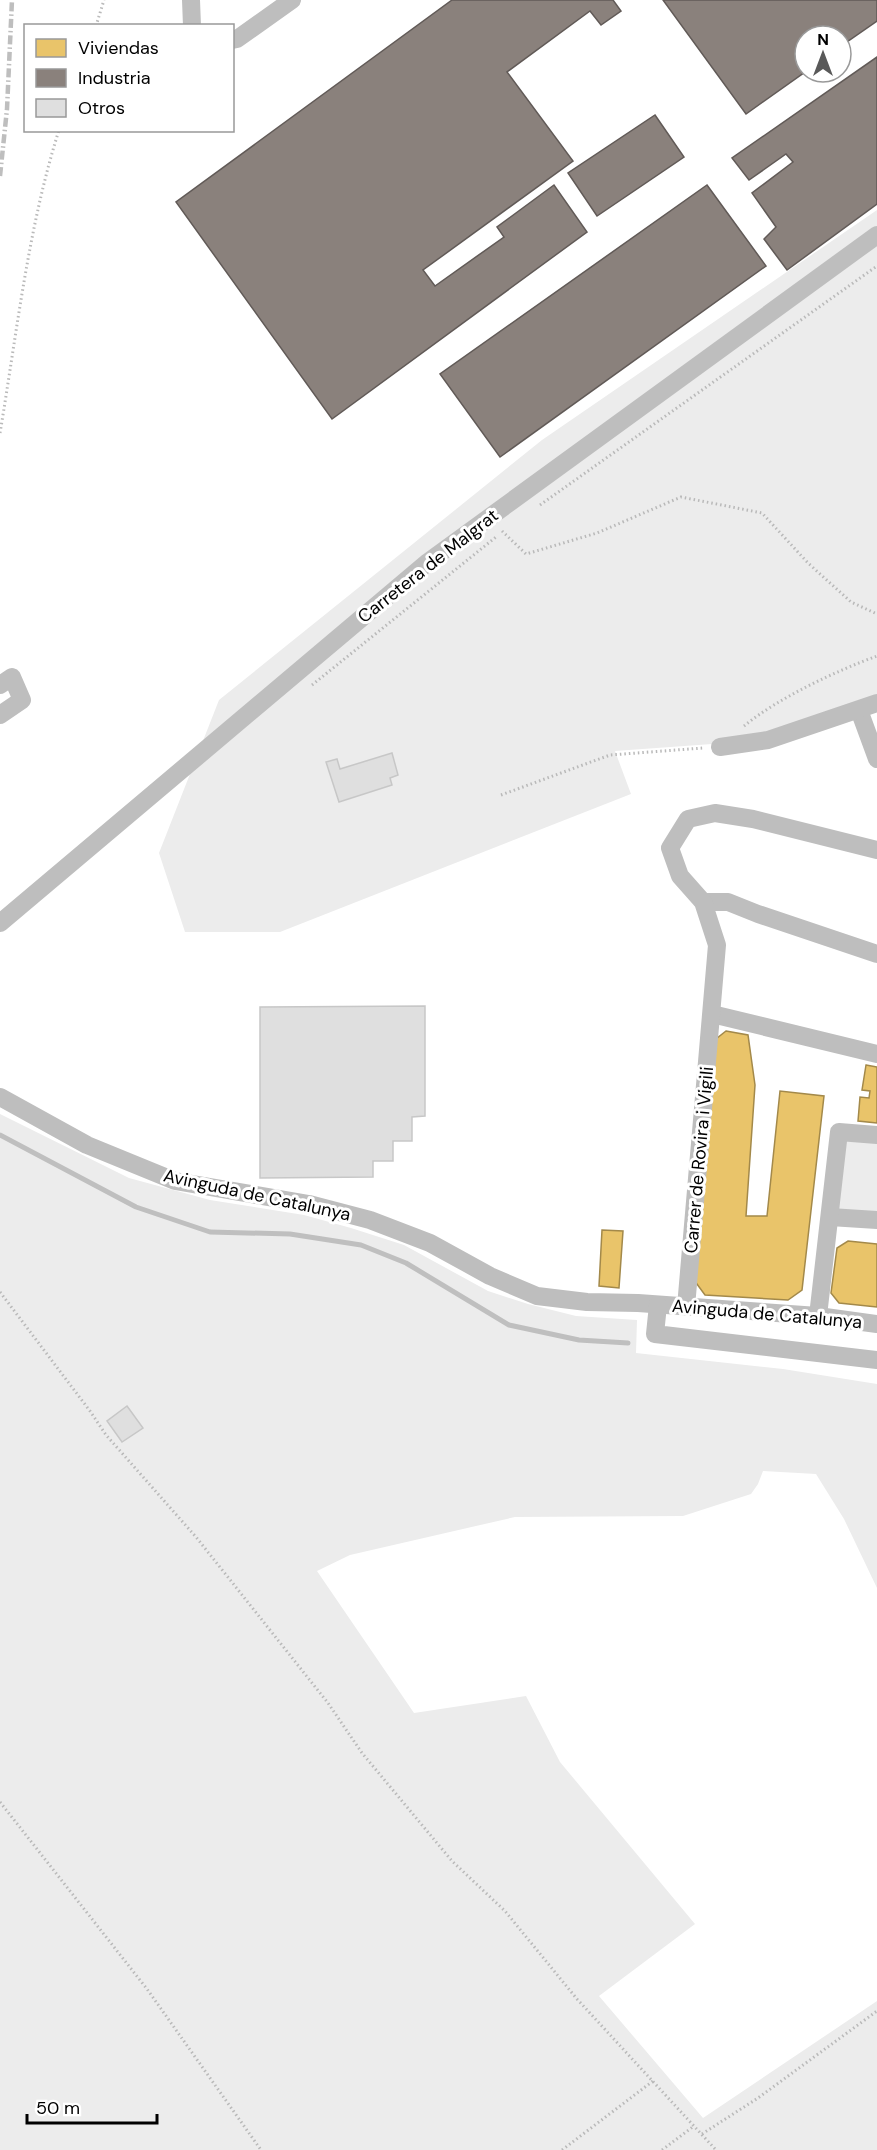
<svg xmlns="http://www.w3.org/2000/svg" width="877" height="2150" font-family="'DM Sans',sans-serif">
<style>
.green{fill:#ececec}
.homes{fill:#e9c46a;stroke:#a3894a;stroke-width:1.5}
.industry{fill:#8a817c;stroke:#615a57;stroke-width:1.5}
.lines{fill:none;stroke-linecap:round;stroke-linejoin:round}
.stream{stroke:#bfbfbf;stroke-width:5}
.building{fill:#dfdfdf;stroke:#c7c7c7;stroke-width:1.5}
.path{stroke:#b9b9b9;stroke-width:3;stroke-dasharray:1.5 3;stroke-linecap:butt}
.minor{stroke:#bebebe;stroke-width:18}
.rail{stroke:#bebebe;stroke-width:4.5;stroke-dasharray:9 3 1.5 3;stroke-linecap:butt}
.labels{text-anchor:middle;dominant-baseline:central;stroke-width:6;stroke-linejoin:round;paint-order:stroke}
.street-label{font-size:18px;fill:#000;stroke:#fff}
</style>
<rect width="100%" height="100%" fill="#fff"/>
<g class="green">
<path d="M877,210V703L768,740L615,751L631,794L280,932H185L159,853L219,700L542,440Z"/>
<path d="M0,1114L129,1178L210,1200L304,1215L351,1228L404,1245L488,1291L528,1304L576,1316L637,1320L636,1353L783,1369L877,1384V1588L844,1519L816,1474L763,1471L758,1484L751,1494L683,1516L515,1517L350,1555L317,1571L414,1713L526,1696L560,1762L695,1924L599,1996L703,2118L877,2001V2150H0Z"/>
<path d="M845,1132L877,1135V1220L830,1217Z"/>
</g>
<g class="homes">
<path d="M726,1031L748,1035L755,1085L746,1216H767L780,1091L824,1096L802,1290L788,1300L705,1295L694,1280L716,1039Z"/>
<path d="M866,1065L877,1067V1123L858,1121L860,1097L869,1098L870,1091L862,1090Z"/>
<path d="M602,1230L623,1231L619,1288L599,1286Z"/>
<path d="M848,1241L877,1244V1307L839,1303L831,1293L837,1248Z"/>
</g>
<g class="industry">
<path d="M452,0H613L621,11L601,25L590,11L507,72L573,161L423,270L435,286L504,237L497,227L554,185L587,232L332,419L176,202Z"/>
<path d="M663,0H877V21L841,46V36H805V72L746,114Z"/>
<path d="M877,57V204L787,270L764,239L776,227L752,193L793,162L786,154L749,180L732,158Z"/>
<path d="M655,115L684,157L597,216L568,173Z"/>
<path d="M707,185L766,266L500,457L440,374Z"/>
</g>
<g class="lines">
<path class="stream" d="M0,1135L136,1207L210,1232L290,1234L361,1245L406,1263L509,1325L579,1340L628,1343"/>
</g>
<g class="building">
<path d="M392,753L398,775L390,778L392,785L339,802L326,762L337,759L340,769Z"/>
<path d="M425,1006V1116L412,1117V1141H393V1161H373V1177L260,1178V1007Z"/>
<path d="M127,1406L143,1428L122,1442L107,1421Z"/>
</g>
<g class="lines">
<g class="path">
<path d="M96,26L104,0"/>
<path d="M0,433C17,332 28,228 59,130"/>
<path d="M540,505L877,266"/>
<path d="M502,531L526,554L597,533L681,497L762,513L808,563L851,602L877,614"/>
<path d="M312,685L496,537"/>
<path d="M744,726C778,698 836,671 877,656"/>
<path d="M501,795L610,755L703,748"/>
<path d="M0,1292L90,1411L106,1435L196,1537L328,1703L362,1753L452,1861L505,1911L577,1999L716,2150"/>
<path d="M0,1802L147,1989L261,2150"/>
<path d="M702,2134L758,2098L877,2011"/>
<path d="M562,2150L653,2081"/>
<path d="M662,2150L694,2126"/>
</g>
<g class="minor">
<path d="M191,0L192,26"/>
<path d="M232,40L237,39L292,0"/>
<path d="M0,685L12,677L22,700L0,715"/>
<path d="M859,710L877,759"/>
<path d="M720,747L768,740L877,703"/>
<path d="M703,902H728L758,914L877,954"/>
<path d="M0,923L428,562L877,235"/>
<path d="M712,1014L877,1054"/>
<path d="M0,1097L87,1145L175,1181L309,1204L370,1220L430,1243L490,1276L537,1296L587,1302L638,1303L818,1316L877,1324"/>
<path d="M830,1217L877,1220"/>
<path d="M658,1305L655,1334L877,1360"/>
<path d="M686,1307L717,945L703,902L680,876L670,848L688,819L715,813L753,819L877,850"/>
<path d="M818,1316L839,1132L877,1135"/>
</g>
<path class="rail" d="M0,176L7,109L12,0"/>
</g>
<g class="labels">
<g class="street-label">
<text transform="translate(428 566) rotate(-38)">Carretera de Malgrat</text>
<text transform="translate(699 1160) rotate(-85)">Carrer de Rovira i Vigili</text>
<text transform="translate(257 1195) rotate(12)">Avinguda de Catalunya</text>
<text transform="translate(767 1314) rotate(5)">Avinguda de Catalunya</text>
</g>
</g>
<rect x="24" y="24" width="210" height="108" fill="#ffffff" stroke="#999999" stroke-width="1.5"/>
<rect x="36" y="39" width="30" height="18" fill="#e9c46a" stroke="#999999" stroke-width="1.5"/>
<text x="78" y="54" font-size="18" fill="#000000">Viviendas</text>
<rect x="36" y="69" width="30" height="18" fill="#8a817c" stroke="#999999" stroke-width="1.5"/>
<text x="78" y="84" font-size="18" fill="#000000">Industria</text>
<rect x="36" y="99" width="30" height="18" fill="#dfdfdf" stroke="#999999" stroke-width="1.5"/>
<text x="78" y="114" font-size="18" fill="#000000">Otros</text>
<g transform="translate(823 54)"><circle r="28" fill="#ffffff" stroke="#999999" stroke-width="1.5"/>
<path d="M0-4.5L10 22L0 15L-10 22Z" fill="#595959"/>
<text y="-9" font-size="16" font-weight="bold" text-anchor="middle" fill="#000000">N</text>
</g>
<path d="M27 2114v9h130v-9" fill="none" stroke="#000000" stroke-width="3"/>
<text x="36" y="2114" font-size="18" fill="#000000" stroke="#ffffff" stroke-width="4.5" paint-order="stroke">50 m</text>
</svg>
